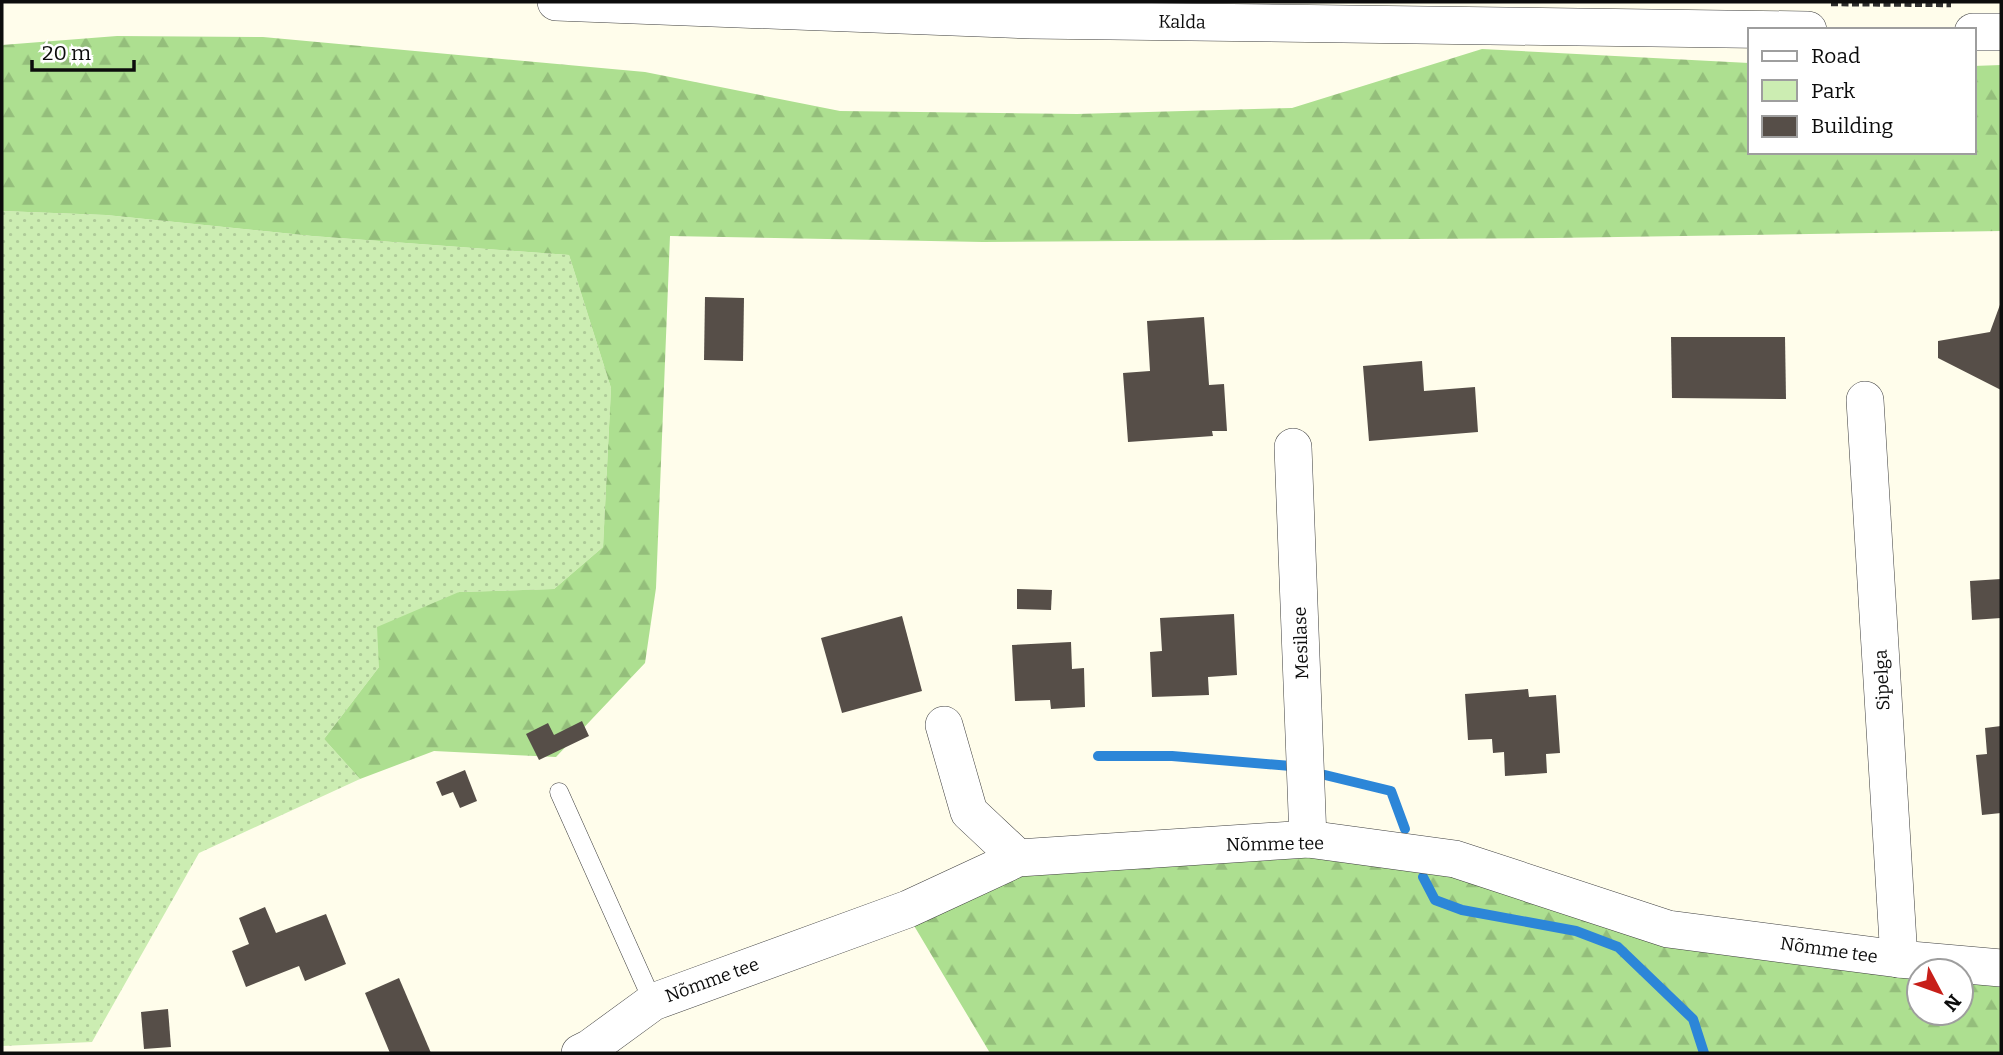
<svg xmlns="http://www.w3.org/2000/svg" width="2003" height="1055" font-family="Bitter,serif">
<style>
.green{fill:url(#green-dots)}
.forest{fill:url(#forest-firs)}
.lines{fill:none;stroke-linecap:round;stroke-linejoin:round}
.stream{stroke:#2c86d8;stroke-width:10}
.building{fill:#564e48}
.lane-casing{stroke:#3f3f3f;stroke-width:19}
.street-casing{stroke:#3f3f3f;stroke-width:38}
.path{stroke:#2e2e2e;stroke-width:4.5;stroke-dasharray:7 3.5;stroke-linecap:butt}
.lane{stroke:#fff;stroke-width:18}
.street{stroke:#fff;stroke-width:37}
.labels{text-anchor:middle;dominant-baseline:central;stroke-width:7;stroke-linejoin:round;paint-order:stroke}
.street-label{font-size:18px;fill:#0c0c0c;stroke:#fff}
</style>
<defs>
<pattern id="green-dots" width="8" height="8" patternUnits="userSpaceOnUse" patternTransform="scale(1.75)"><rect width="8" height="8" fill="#ccedb2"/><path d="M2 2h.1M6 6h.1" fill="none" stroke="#aeca98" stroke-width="1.8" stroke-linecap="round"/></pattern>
<pattern id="forest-firs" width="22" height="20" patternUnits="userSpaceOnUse" patternTransform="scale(1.75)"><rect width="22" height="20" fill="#addf90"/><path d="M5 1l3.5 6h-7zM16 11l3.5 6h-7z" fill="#94be7b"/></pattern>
</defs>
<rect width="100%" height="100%" fill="#fffdeb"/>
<path class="green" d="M2,211L106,215L312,236L569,255L611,388L603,547L554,589L459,592L379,667L324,739L360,779L199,853L92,1042L2,1046Z"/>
<g class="forest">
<path d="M117,36L263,37L645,72L840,111L1077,114L1292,108L1482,49L1749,63V152H1973V66L2001,65V231L1553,238L983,242L670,236L656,588L645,663L556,757L434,751L360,779L324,739L379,667L377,627L459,592L554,589L603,547L611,388L569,255L312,236L106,215L2,211V45Z"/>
<path d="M1308,856L1449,874L1919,975V1013H1961V978L2001,981V1053H990L913,924L1026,874Z"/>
</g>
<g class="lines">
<g class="stream">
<path d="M1098,756H1172L1291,766"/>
<path d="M1325,775L1391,791L1405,829"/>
<path d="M1423,877L1435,900L1462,910L1576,931L1618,947L1693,1019L1704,1053"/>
</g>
</g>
<g class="building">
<path d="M705,297L744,298L743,361L704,360Z"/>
<path d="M2001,302V390L1938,358V341L1990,332Z"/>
<path d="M1204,317L1209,385L1224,384L1227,431H1212L1213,436L1128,442L1123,373L1150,371L1147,321Z"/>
<path d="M1671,337H1785L1786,399L1672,398Z"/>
<path d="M1422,361L1424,391L1475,387L1478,432L1369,441L1363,366Z"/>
<path d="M2001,579V618L1972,620L1970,581Z"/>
<path d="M1017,589L1052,590L1051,610L1017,609Z"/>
<path d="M1234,614L1237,675L1208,677L1209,695L1152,697L1150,652L1162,651L1160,618Z"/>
<path d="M902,616L922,691L842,713L821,638Z"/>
<path d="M1071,642L1072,669L1084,668L1085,707L1051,709L1050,700L1015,701L1012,645Z"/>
<path d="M1528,689L1529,697L1556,695L1560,753L1546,754L1547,773L1505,776L1504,752L1493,753L1492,739L1468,740L1465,694Z"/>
<path d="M582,721L589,736L539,760L526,734L548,723L554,735Z"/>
<path d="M2001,726V813L1982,815L1976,755L1987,754L1985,728Z"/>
<path d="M465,770L477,801L460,808L453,792L442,796L436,782Z"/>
<path d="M265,907L276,933L326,914L346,964L305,981L299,966L246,987L232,951L249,944L239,918Z"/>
<path d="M399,978L431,1053H390L365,993Z"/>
<path d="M168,1009L171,1047L144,1049L141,1012Z"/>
</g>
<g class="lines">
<defs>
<path id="lane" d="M559,792L653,1002"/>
<g id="street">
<path d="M556,2L1030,20L1808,30"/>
<path d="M1973,32H2001"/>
<path d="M1865,400L1899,959"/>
<path d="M1293,447L1308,839"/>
<path d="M944,725L969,812L1018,858"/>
<path d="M580,1053L590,1048L653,1002L908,909L1018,858L1308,839L1455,859L1668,929L1899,959L2001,968"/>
</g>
</defs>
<use href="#lane" class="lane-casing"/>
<use href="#street" class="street-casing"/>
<path class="path" d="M1831,4L1951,5"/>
<use href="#lane" class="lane"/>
<use href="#street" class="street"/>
</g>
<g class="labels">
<g class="street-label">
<text transform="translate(1182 22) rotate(1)">Kalda</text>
<text transform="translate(1301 643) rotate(-92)">Mesilase</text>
<text transform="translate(1882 680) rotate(-93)">Sipelga</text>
<text transform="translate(1275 844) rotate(-1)">Nõmme tee</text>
<text transform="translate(1829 950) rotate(8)">Nõmme tee</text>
<text transform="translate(712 980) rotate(-20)">Nõmme tee</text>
</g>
</g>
<rect width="2003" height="1055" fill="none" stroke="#0c0c0c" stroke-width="7"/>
<rect x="1748" y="28" width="228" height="126" fill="#ffffff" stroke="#9e9e9e" stroke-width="2"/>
<rect x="1762" y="51" width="35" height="10" fill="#ffffff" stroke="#9e9e9e" stroke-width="2"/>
<text x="1811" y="63" font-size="21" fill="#0c0c0c">Road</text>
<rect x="1762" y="80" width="35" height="21" fill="#ccedb2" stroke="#9e9e9e" stroke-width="2"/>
<text x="1811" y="98" font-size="21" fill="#0c0c0c">Park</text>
<rect x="1762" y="116" width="35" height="21" fill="#564e48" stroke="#9e9e9e" stroke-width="2"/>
<text x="1811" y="133" font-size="21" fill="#0c0c0c">Building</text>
<g transform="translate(1940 992) rotate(131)"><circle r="33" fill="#ffffff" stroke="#9e9e9e" stroke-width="2"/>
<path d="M0-5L12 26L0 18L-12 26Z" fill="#c71f19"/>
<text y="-10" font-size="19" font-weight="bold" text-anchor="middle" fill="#0c0c0c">N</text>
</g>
<path d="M32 60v10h102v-10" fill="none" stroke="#0c0c0c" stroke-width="3.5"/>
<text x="42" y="60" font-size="21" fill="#0c0c0c" stroke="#ffffff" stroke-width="5" paint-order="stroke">20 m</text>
</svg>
